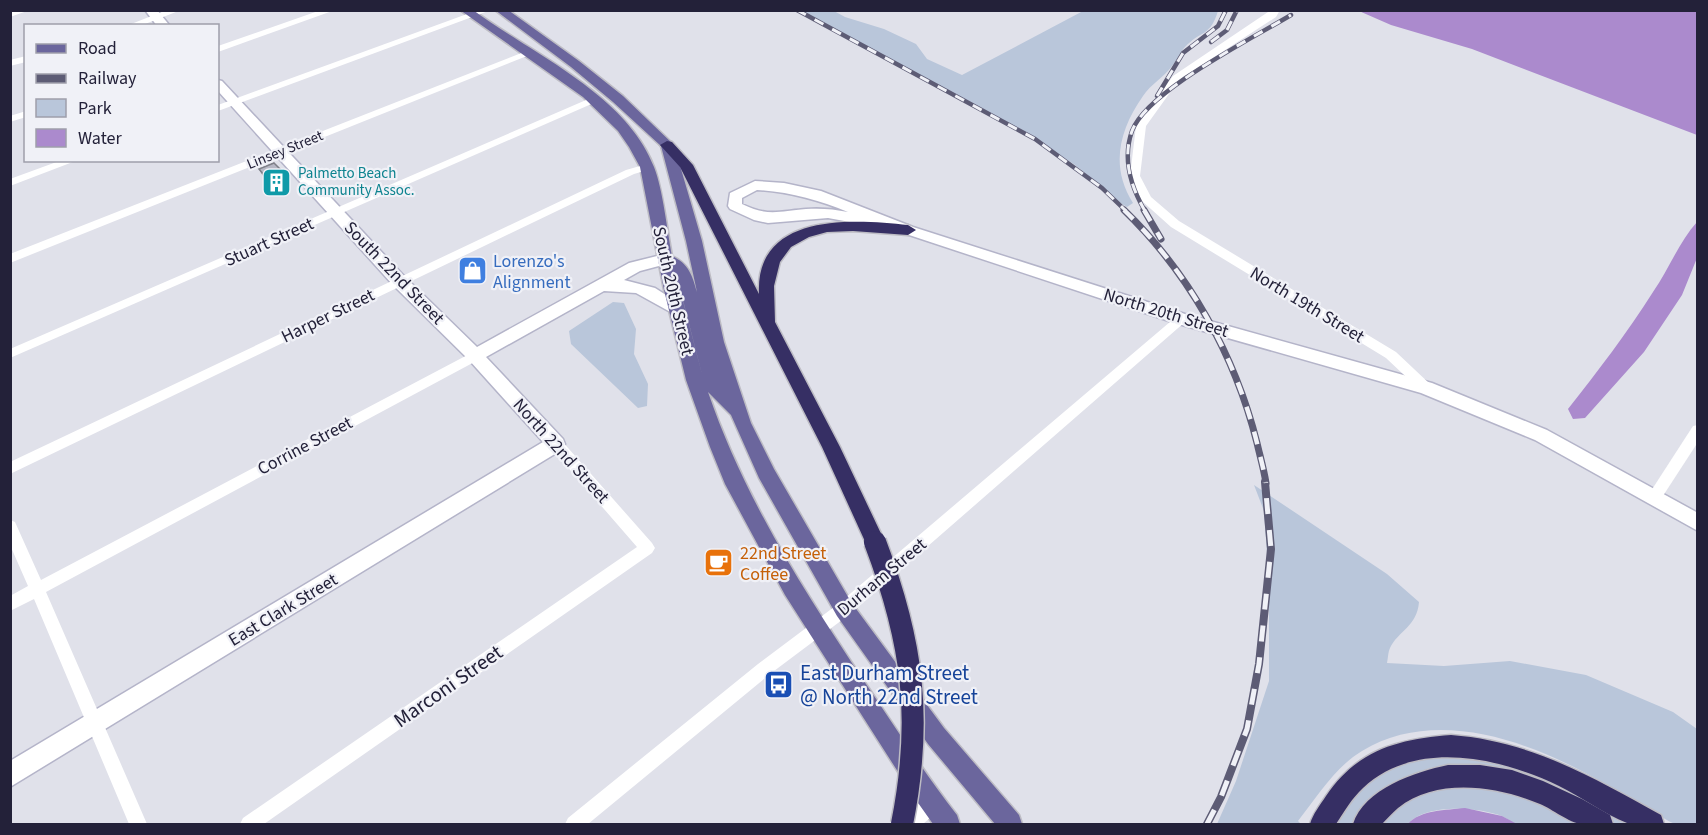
<svg xmlns="http://www.w3.org/2000/svg" width="1708" height="835" font-family="'Source Sans 3',sans-serif">
<style>
.green{fill:#b9c6da}
.water{fill:#ab8acd}
.lines{fill:none;stroke-linecap:round;stroke-linejoin:round}
.secondary-casing{stroke:#b4b4c9;stroke-width:3}
.primary-casing{stroke:#bdbcc4;stroke-width:3}
.highway-casing{stroke:#bdbcc4;stroke-width:3}
.street{fill:#fff;fill-rule:evenodd}
.secondary{fill:#fff;fill-rule:evenodd}
.primary{fill:#6b669d;fill-rule:evenodd}
.highway{fill:#362f64;fill-rule:evenodd}
.rail-far2-casing{stroke:#5d5c75;stroke-width:4.5}
.rail-far1-casing{stroke:#5d5c75;stroke-width:7}
.rail-casing{stroke:#5d5c75;stroke-width:8}
.rail-far2{stroke:#f0f1f7;stroke-width:3;stroke-dasharray:10;stroke-linecap:butt}
.rail-far1{stroke:#f0f1f7;stroke-width:4.5;stroke-dasharray:13;stroke-linecap:butt}
.rail{stroke:#f0f1f7;stroke-width:5;stroke-dasharray:16;stroke-linecap:butt}
.highway-bridge-casing{stroke:#bdbcc4;stroke-width:25;stroke-linecap:butt}
.highway-bridge{stroke:#362f64;stroke-width:22}
.wall{fill:#9d9da9}
.shaded-wall{fill:#7f8089}
.building{fill:#b6b7c4;stroke:#7f8089;stroke-width:1.5}
.labels{text-anchor:middle;dominant-baseline:central;stroke-width:4.5;stroke-linejoin:round;paint-order:stroke}
.far-street-label{font-size:15px;fill:#232139;stroke:#f0f1f7}
.far-culture-label{font-size:15px;fill:#0d838f;stroke:#f0f1f7;text-anchor:start}
.street-label{font-size:18px;fill:#232139;stroke:#f0f1f7}
.shop-label{font-size:18px;fill:#366cbe;stroke:#f0f1f7;text-anchor:start}
.food-label{font-size:18px;fill:#c56008;stroke:#f0f1f7;text-anchor:start}
.near-transit-label{font-size:21px;fill:#164399;stroke:#f0f1f7;text-anchor:start}
.near-street-label{font-size:21px;fill:#232139;stroke:#f0f1f7}
</style>
<rect width="100%" height="100%" fill="#e0e1ea"/>
<g class="green">
<path d="M800,11H834L845,17L884,29L916,44L927,59L962,75L1083,11H1218C1210,37 1201,30 1185,47C1180,52 1177,60 1172,66C1164,77 1151,84 1143,96C1119,130 1110,167 1133,203L1127,207C1104,195 1088,172 1066,159C979,106 889,60 800,11Z"/>
<path d="M613,302L624,303L636,329L634,354L648,384L647,406L638,408L571,344L569,331Z"/>
<path d="M1254,485L1387,574L1419,602C1417,627 1398,631 1390,648C1388,652 1388,659 1387,663L1444,666L1510,661L1586,675L1673,712L1697,729V824C1691,824 1681,826 1675,824C1667,821 1659,815 1651,810C1634,800 1617,791 1600,781C1531,742 1437,706 1362,751C1335,767 1317,797 1298,821L1301,824H1217L1236,781L1269,681V582L1264,511Z"/>
<path d="M1445,753L1522,763L1637,824H1615L1593,810L1459,765L1430,768L1398,780L1383,788L1352,824H1331L1358,790L1392,765Z"/>
<path d="M1497,786L1590,824C1567,824 1541,828 1519,824C1513,824 1508,819 1502,816C1479,807 1425,803 1408,824H1378L1387,813L1432,787Z"/>
</g>
<g class="water">
<path d="M1359,11H1697V135L1472,49L1391,25Z"/>
<path d="M1697,222V258L1682,295L1644,352L1585,418L1573,419L1568,409C1598,371 1627,333 1653,292C1669,269 1679,242 1697,222Z"/>
<path d="M1465,808L1502,816L1517,824H1408C1419,810 1447,810 1465,808Z"/>
</g>
<g class="lines">
<defs>
<g id="secondary">
<path d="M145,10H157L170,26H157Z"/>
<path d="M218,80L222,81L405,277L477,347L629,263L665,254L673,259L670,263L640,271L624,280L655,288L680,304L682,308L680,312L674,314L636,293L604,291L486,357L563,439L565,444L563,449L10,787V761L543,442L469,360L393,285L218,91Z"/>
<path d="M755,181L784,183L821,191L913,227L1185,314L1432,383L1547,430L1698,513V531L1535,440L1421,393L1175,323L894,230L828,218L768,223L754,220L730,209L728,206L730,193ZM757,190C790,192 818,200 848,212C834,209 820,208 806,209C779,211 768,217 742,204V198Z"/>
</g>
<path id="primary" d="M460,10H473C532,54 626,94 654,167C663,190 667,230 672,256C689,264 692,275 697,292L686,241L661,146L613,102L571,67L495,10H508L579,61L623,96L674,145L702,241L724,342L751,423L774,469L851,602L944,728L1019,815L1022,824H995L928,744L837,616L759,478L731,415L708,392C744,498 804,591 866,684C896,728 924,773 957,815L960,824H933L916,800L785,595L725,484L710,447L686,380L664,290L640,167L629,147L618,131L583,97ZM676,273V274L704,382Z"/>
<g id="highway">
<path d="M667,141L672,142L693,165L759,294C755,212 853,219 908,225L916,230L908,235L853,231L827,232L809,237L791,247L780,262L774,286L775,322L840,447L885,542L882,548L875,550L868,548L822,447L680,167L660,145Z"/>
<path d="M1451,735C1531,741 1592,777 1661,815L1664,824C1653,824 1637,827 1627,823C1604,814 1582,797 1559,786C1501,758 1416,738 1363,788C1352,798 1344,812 1336,824H1310C1313,814 1320,805 1326,796C1357,750 1398,739 1451,735Z"/>
<path d="M1448,765H1480L1512,770L1543,781L1582,799L1610,815L1613,824C1604,825 1591,826 1581,824C1570,823 1552,809 1540,804C1497,786 1437,777 1398,808C1392,813 1387,819 1382,824H1353C1364,789 1415,772 1448,765Z"/>
</g>
</defs>
<use href="#secondary" class="secondary-casing"/>
<use href="#primary" class="primary-casing"/>
<use href="#highway" class="highway-casing"/>
<g class="street">
<path d="M15,10H30L10,17V12Z"/>
<path d="M167,10H181L140,26H126Z"/>
<path d="M321,10H335L218,52V46Z"/>
<path d="M478,10H491L218,111V105Z"/>
<path d="M1271,10H1280L1276,17L1179,80L1146,126L1140,176L1151,197L1179,221L1396,352L1431,385L1433,388L1431,391H1421L1386,358L1171,227L1142,201L1130,176L1136,126L1173,76Z"/>
<path d="M524,52L532,54L10,263V254Z"/>
<path d="M26,56V62L10,66V60Z"/>
<path d="M593,97L596,98V102L10,358V349Z"/>
<path d="M26,111V117L10,122V116Z"/>
<path d="M62,160H78L10,186V179Z"/>
<path d="M647,164L651,165V169L634,174L10,474V462L626,170Z"/>
<path d="M1181,315L1187,319L1185,322L850,614L770,674L588,824H565L568,818L758,664L838,604L1177,316Z"/>
<path d="M475,351L481,356L480,359L46,592L147,824H129L34,599L10,611V596L28,586L10,545V520L15,522L41,580Z"/>
<path d="M1698,425V442L1659,502L1654,504L1649,502L1647,498L1649,494L1693,426Z"/>
<path d="M556,439L561,440L652,543L655,548L652,553L264,824H240L243,818L637,547L551,448L549,444L551,440Z"/>
<path d="M933,795L939,798L942,804L939,810L923,824H901C905,813 921,800 933,795Z"/>
</g>
<use href="#secondary" class="secondary"/>
<use href="#primary" class="primary"/>
<use href="#highway" class="highway"/>
<defs>
<g id="rail-far2">
<path d="M797,10L1035,139L1102,188L1126,211"/>
<path d="M1211,42L1227,30L1237,10"/>
<path d="M1157,96L1183,53L1218,26L1226,10"/>
<path d="M1145,211C1131,187 1122,159 1132,131C1147,91 1253,38 1291,15"/>
</g>
<g id="rail-far1">
<path d="M1124,210C1189,273 1235,355 1257,443C1260,456 1264,470 1266,483"/>
<path d="M1144,210L1161,239"/>
</g>
<path id="rail" d="M1207,824L1221,797L1247,729L1259,664L1271,549L1265,482"/>
</defs>
<use href="#rail-far2" class="rail-far2-casing"/>
<use href="#rail-far1" class="rail-far1-casing"/>
<use href="#rail" class="rail-casing"/>
<use href="#rail-far2" class="rail-far2"/>
<use href="#rail-far1" class="rail-far1"/>
<use href="#rail" class="rail"/>
<defs>
<path id="highway-bridge" d="M875,542C913,642 923,719 902,824"/>
</defs>
<use href="#highway-bridge" class="highway-bridge-casing"/>
<use href="#highway-bridge" class="highway-bridge"/>
</g>
<path class="wall" d="M259,169L284,173L290,184L274,191L265,180Z"/>
<path class="shaded-wall" d="M284,173L290,184L274,191L268,180Z"/>
<path class="building" d="M274,163L284,173L268,180L259,169Z"/>
<defs>
<symbol id="building-square" viewBox="-11 -11 22 22"><rect x="-9" y="-9" width="18" height="18" rx="4" fill="#0f9aa8" stroke="#f0f1f7"/><path d="M-4-6H4V6H1V3H-1V6H-4ZM-2.5-4.3h1.7v1.8h-1.7ZM.8-4.3h1.7v1.8H.8ZM-2.5-1h1.7V.8h-1.7ZM.8-1h1.7V.8H.8Z" fill="#fff"/></symbol>
<symbol id="shop-square" viewBox="-11 -11 22 22"><rect x="-9" y="-9" width="18" height="18" rx="4" fill="#3f7fe0" stroke="#f0f1f7"/><path d="M-5-2.5h2.3a2.7 3.5 0 0 1 5.4 0H5L5.5 6h-11ZM-1.5-2.5h3a1.5 2.3 0 0 0-3 0Z" fill="#fff"/></symbol>
<symbol id="cafe-square" viewBox="-11 -11 22 22"><rect x="-9" y="-9" width="18" height="18" rx="4" fill="#e8710a" stroke="#f0f1f7"/><path d="M-5.5-4.5H6V0H3Q3 3.5 0 3.5H-2.5Q-5.5 3.5-5.5 0ZM3-3.2v2h1.7v-2ZM-6 4.5H4V6H-6Z" fill="#fff"/></symbol>
<symbol id="bus-square" viewBox="-11 -11 22 22"><rect x="-9" y="-9" width="18" height="18" rx="4" fill="#1a4fb4" stroke="#f0f1f7"/><path d="M-5-6H5V4H4V6H2V4H-2V6H-4V4H-5ZM-3.5-4V0h7V-4ZM-3.5 1.2v1.5H-2V1.2ZM2 1.2v1.5H3.5V1.2Z" fill="#fff"/></symbol>
</defs>
<g fill-rule="evenodd">
<use href="#building-square" x="260" y="166" width="33" height="33"/>
<use href="#shop-square" x="456" y="254" width="33" height="33"/>
<use href="#cafe-square" x="702" y="546" width="33" height="33"/>
<use href="#bus-square" x="762" y="668" width="33" height="33"/>
</g>
<g class="labels">
<g class="far-street-label">
<text transform="translate(285 150) rotate(-22)">Linsey Street</text>
</g>
<g class="far-culture-label">
<text x="298" y="173">Palmetto Beach<tspan x="298" dy="17">Community Assoc.</tspan></text>
</g>
<g class="street-label">
<text transform="translate(269 242) rotate(-24)">Stuart Street</text>
<text transform="translate(394 273) rotate(46)">South 22nd Street</text>
<text transform="translate(673 291) rotate(77)">South 20th Street</text>
<text transform="translate(1307 305) rotate(31)">North 19th Street</text>
<text transform="translate(1166 313) rotate(17)">North 20th Street</text>
<text transform="translate(328 316) rotate(-26)">Harper Street</text>
<text transform="translate(305 446) rotate(-28)">Corrine Street</text>
<text transform="translate(561 451) rotate(48)">North 22nd Street</text>
<text transform="translate(882 577) rotate(-40)">Durham Street</text>
<text transform="translate(283 610) rotate(-31)">East Clark Street</text>
</g>
<g class="shop-label">
<text x="493" y="261">Lorenzo's<tspan x="493" dy="21">Alignment</tspan></text>
</g>
<g class="food-label">
<text x="740" y="553">22nd Street<tspan x="740" dy="21">Coffee</tspan></text>
</g>
<g class="near-transit-label">
<text x="800" y="673">East Durham Street<tspan x="800" dy="24">@ North 22nd Street</tspan></text>
</g>
<g class="near-street-label">
<text transform="translate(448 686) rotate(-35)">Marconi Street</text>
</g>
</g>
<rect width="1708" height="835" fill="none" stroke="#232139" stroke-width="24"/>
<rect x="24" y="24" width="195" height="138" fill="#f0f1f7" stroke="#9e9eab" stroke-width="1.5"/>
<rect x="36" y="44" width="30" height="9" fill="#6b669d" stroke="#9e9eab" stroke-width="1.5"/>
<text x="78" y="54" font-size="18" fill="#232139">Road</text>
<rect x="36" y="74" width="30" height="9" fill="#5d5c75" stroke="#9e9eab" stroke-width="1.5"/>
<text x="78" y="84" font-size="18" fill="#232139">Railway</text>
<rect x="36" y="99" width="30" height="18" fill="#b9c6da" stroke="#9e9eab" stroke-width="1.5"/>
<text x="78" y="114" font-size="18" fill="#232139">Park</text>
<rect x="36" y="129" width="30" height="18" fill="#ab8acd" stroke="#9e9eab" stroke-width="1.5"/>
<text x="78" y="144" font-size="18" fill="#232139">Water</text>
</svg>
